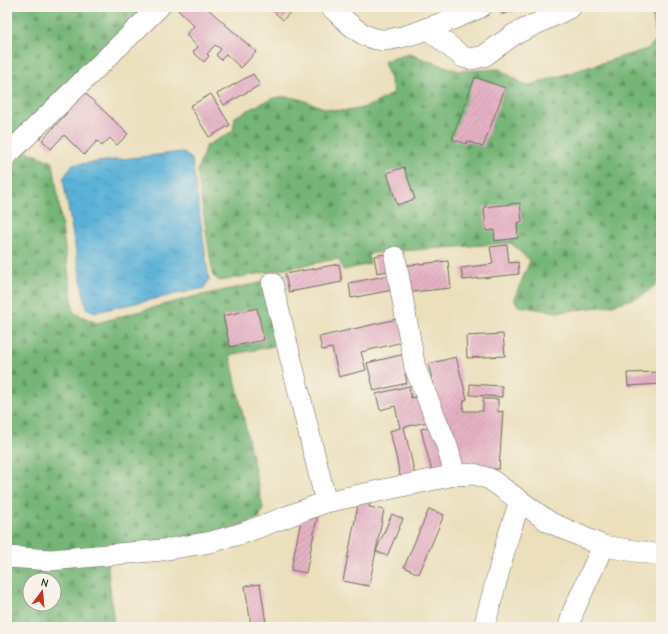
<svg xmlns="http://www.w3.org/2000/svg" width="668" height="634" font-family="'Comic Neue',sans-serif">
<style>
.forest{fill:url(#forest-firs);stroke:#507050;fill-rule:evenodd}
.water{fill:url(#water-ripples);stroke:#426e81}
.building{fill:url(#building-hatch)}
.lines{fill:none;stroke-linecap:round;stroke-linejoin:round}
.minor-casing{stroke:#6e6a5e;stroke-width:22}
.minor{stroke:#fff;stroke-width:21}
</style>
<defs>
<pattern id="forest-firs" width="22" height="20" patternUnits="userSpaceOnUse"><rect width="22" height="20" fill="#75b576"/><path d="M5 1l3.5 6h-7zM16 11l3.5 6h-7z" fill="#609361"/></pattern>
<pattern id="water-ripples" width="26" height="14" patternUnits="userSpaceOnUse"><rect width="26" height="14" fill="#5ab1d7"/><path d="M2 4q2-2 4 0t4 0M15 11q2-2 4 0t4 0" fill="none" stroke="#4b90af"/></pattern>
<pattern id="building-hatch" width="6" height="6" patternUnits="userSpaceOnUse"><rect width="6" height="6" fill="#e5b1c4"/><path d="M-1 1l2-2M0 6l6-6M5 7l2-2" fill="none" stroke="#c598a9"/></pattern>
</defs>
<rect width="100%" height="100%" fill="#f7f3e8"/>
<filter id="ink" filterUnits="userSpaceOnUse"><feTurbulence type="fractalNoise" baseFrequency=".025" numOctaves="2"/><feDisplacementMap in="SourceGraphic" scale="8" xChannelSelector="R" yChannelSelector="G"/><feConvolveMatrix kernelMatrix="1 2 1 2 8 2 1 2 1" color-interpolation-filters="sRGB"/></filter>
<filter id="wash" filterUnits="userSpaceOnUse"><feTurbulence type="fractalNoise" baseFrequency=".012" numOctaves="4" result="noise"/><feDisplacementMap in="SourceGraphic" scale="16" xChannelSelector="R" yChannelSelector="G"/><feGaussianBlur stdDeviation="0.9" result="paint"/><feColorMatrix in="noise" values="0 0 0 0 0 0 0 0 0 0 0 0 0 0 0 0 0 1.4 0 .05"/><feComposite in="paint" operator="in"/></filter>
<g filter="url(#wash)">
<rect width="100%" height="100%" fill="#ebdfbc"/>
<g class="forest">
<path d="M7,7H152L7,147Z"/>
<path d="M651,7H661V280L642,296L609,306L557,312L518,306L514,299L530,261L511,243L372,253L368,256L370,264L343,270L340,261L337,259L220,281L213,276L197,171L206,146L233,131L235,117C245,112 271,97 280,97C295,96 302,100 316,105C345,117 369,109 394,92L384,61L409,54L459,71L499,69L527,86L647,49L657,40Z"/>
<path d="M26,151L53,162L74,313L97,323L192,297L264,282L279,341L274,346L230,355L263,508L259,518L225,531L106,550L114,627H7V170ZM30,580H54V604H30Z"/>
</g>
<path class="water" d="M182,152L192,159L209,280L204,288L95,312L86,308L63,179L72,165Z"/>
<g id="blocks">
<g class="building">
<path d="M175,7H206L256,52L241,68L226,54L221,60L216,55L221,49L215,45L207,54L209,56L204,62L193,52L198,47L186,35L194,26Z"/>
<path d="M269,7H295L283,20Z"/>
<path d="M295,7H306L301,12Z"/>
<path d="M500,7H513L514,11L502,14Z"/>
<path d="M253,74L260,85L224,105L217,94Z"/>
<path d="M475,77L505,88L483,147L467,141L466,144L452,139Z"/>
<path d="M83,91L128,134L117,145L110,138L102,146L97,141L84,155L64,135L51,149L42,140L67,113L65,110Z"/>
<path d="M211,94L230,125L209,137L190,106Z"/>
<path d="M404,167L415,199L397,205L387,173Z"/>
<path d="M520,203L522,222L517,223L518,238L495,241L494,230L486,231L484,207Z"/>
<path d="M507,245L509,263L518,262L519,274L463,280L461,268L493,264L490,247Z"/>
<path d="M390,253L393,270L377,273L374,256Z"/>
<path d="M448,261L451,288L403,293L400,266Z"/>
<path d="M339,264L342,282L289,292L285,274Z"/>
<path d="M395,274L398,289L351,298L349,283Z"/>
<path d="M257,308L264,340L230,347L223,316Z"/>
<path d="M401,318L407,341L361,352L366,370L339,377L332,348L322,350L319,337Z"/>
<path d="M503,334L505,356L467,358L466,336Z"/>
<path d="M405,354L409,372L405,373L407,383L374,391L367,363Z"/>
<path d="M456,357L467,399L464,400L463,411H483V399H498V412L503,411L499,469L458,468L428,364Z"/>
<path d="M661,372V384L628,386L627,373Z"/>
<path d="M470,384L502,386V397L470,395Z"/>
<path d="M409,386L411,398L425,394L427,422L404,427L415,475L401,479L390,431L400,428L395,406L380,410L376,394Z"/>
<path d="M437,425L448,468L432,472L421,429Z"/>
<path d="M359,499L371,501L369,507L384,510L369,586L343,581Z"/>
<path d="M429,509L444,515L419,574L404,567Z"/>
<path d="M303,510L318,513L306,573L291,570Z"/>
<path d="M392,514L403,519L387,556L376,551Z"/>
<path d="M260,584L266,623L251,625L245,586Z"/>
</g>
</g>
</g>
<g filter="url(#ink)">
<use href="#blocks" fill-opacity="0" stroke="#6e6a5e" stroke-width="1"/>
<g class="lines">
<defs>
<g id="minor">
<path d="M331,7C344,19 358,35 376,39C397,45 459,16 481,7"/>
<path d="M427,28L463,57L471,59L484,56L513,35L571,7"/>
<path d="M7,155L159,7"/>
<path d="M395,257L415,368L447,446L455,475"/>
<path d="M272,283L326,502"/>
<path d="M7,557L51,560L162,550L211,542L243,533L326,502L455,475L474,474L490,479L549,522L603,546L661,555"/>
<path d="M484,627L508,537L520,501"/>
<path d="M569,627L573,612L603,546"/>
</g>
</defs>
<use href="#minor" class="minor-casing"/>
<use href="#minor" class="minor"/>
</g>
</g>
<rect width="668" height="634" fill="none" stroke="#f7f3e8" stroke-width="24"/>
<g transform="translate(42 592) rotate(16)"><circle r="19" fill="#f7f3e8" stroke="#a5a39c"/>
<path d="M0-3L7 15L0 10L-7 15Z" fill="#c8321e"/>
<text y="-6" font-size="11" font-weight="bold" text-anchor="middle" fill="#2b2b2b">N</text>
</g>
</svg>
